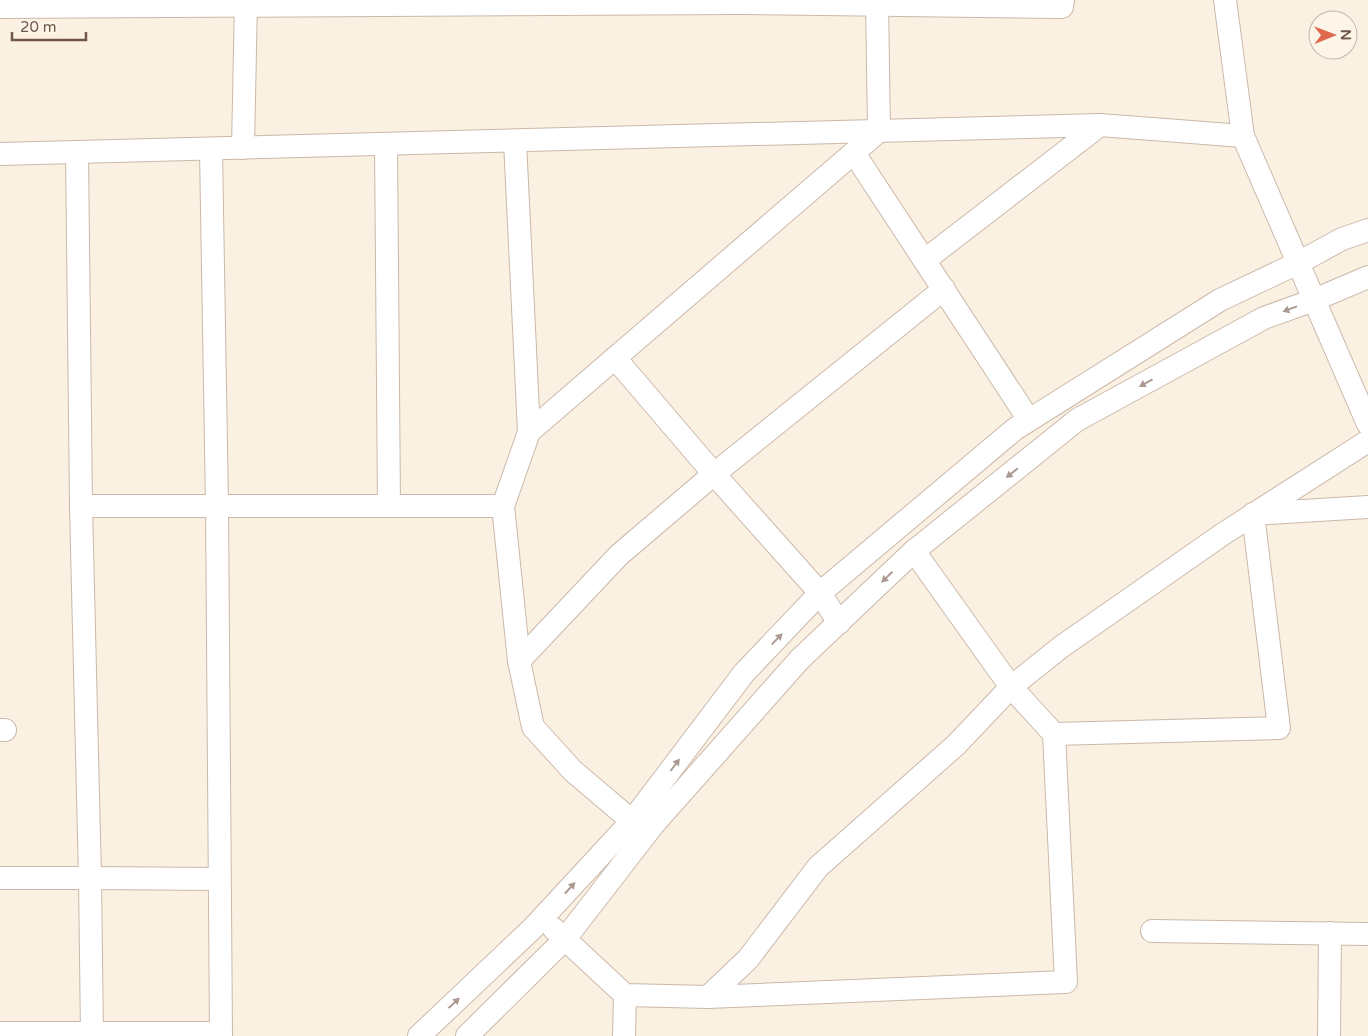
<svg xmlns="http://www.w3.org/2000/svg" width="1368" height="1036" font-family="'Varela Round',sans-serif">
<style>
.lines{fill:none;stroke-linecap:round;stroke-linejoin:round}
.street-casing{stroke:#cbb8aa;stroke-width:24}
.street{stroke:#fff;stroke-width:22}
.oneway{fill:#aa9a92}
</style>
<rect width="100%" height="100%" fill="#fbf1e3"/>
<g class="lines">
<defs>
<g id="street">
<path d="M739,0V3L1062,7L1063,0"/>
<path d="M1225,0L1243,136L1368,424"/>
<path d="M0,7L739,3"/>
<path d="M515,141L529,432"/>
<path d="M386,144L389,506"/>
<path d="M243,148L246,0"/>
<path d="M211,149L217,506L221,1036"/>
<path d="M854,153L1029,420"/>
<path d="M0,154L1100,125L1243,136"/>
<path d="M925,260L1100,125"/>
<path d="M615,358L714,474L820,593L839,623"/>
<path d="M81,506H503L519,661L533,727L573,771L632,821"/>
<path d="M503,506L529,432L879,131L877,0"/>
<path d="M519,661L619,555L714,474L944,289"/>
<path d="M0,730H5"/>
<path d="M1054,734L1279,728L1253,514L1368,507"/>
<path d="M0,878H90L81,506L77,153"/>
<path d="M554,929L625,995L708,997L748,959L818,867L956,745L1011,687L1061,647L1223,534L1368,441"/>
<path d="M1152,931L1368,934"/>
<path d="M708,997L1066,982L1054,734L1011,687L914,551"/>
<path d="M0,1033H221"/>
<path d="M92,1036L90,878L219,879"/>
<path d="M419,1036L534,927L632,821L744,673L820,593L1015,429L1220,300L1298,263L1342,239L1368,230"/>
<path d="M467,1036L565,939L653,825L800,659L914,551L1077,420L1264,318L1314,300L1368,277"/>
<path d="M624,1036L625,995"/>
<path d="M1329,1036L1330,933"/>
</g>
</defs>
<use href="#street" class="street-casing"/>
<use href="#street" class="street"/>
</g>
<defs><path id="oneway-solid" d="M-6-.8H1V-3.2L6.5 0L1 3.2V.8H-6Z" transform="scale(1.25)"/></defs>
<g class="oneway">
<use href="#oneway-solid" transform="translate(1290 309) rotate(160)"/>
<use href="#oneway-solid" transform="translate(1146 383) rotate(151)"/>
<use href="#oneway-solid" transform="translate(1012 473) rotate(141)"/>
<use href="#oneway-solid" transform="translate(887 577) rotate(136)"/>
<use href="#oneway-solid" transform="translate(777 639) rotate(-46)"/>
<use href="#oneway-solid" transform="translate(675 765) rotate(-53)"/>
<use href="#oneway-solid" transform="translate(570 888) rotate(-47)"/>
<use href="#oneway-solid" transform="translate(454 1003) rotate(-43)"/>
</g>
<g transform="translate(1333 35) rotate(89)"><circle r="24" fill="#fef5e9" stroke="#c6b6a9"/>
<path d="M0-4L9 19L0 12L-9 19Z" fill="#df694d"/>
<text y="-8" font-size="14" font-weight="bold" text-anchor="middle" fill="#71574a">N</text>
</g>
<path d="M12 32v8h74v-8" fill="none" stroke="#71574a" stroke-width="2.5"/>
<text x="20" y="32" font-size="15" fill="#71574a" stroke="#fef5e9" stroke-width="4" paint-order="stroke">20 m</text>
</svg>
